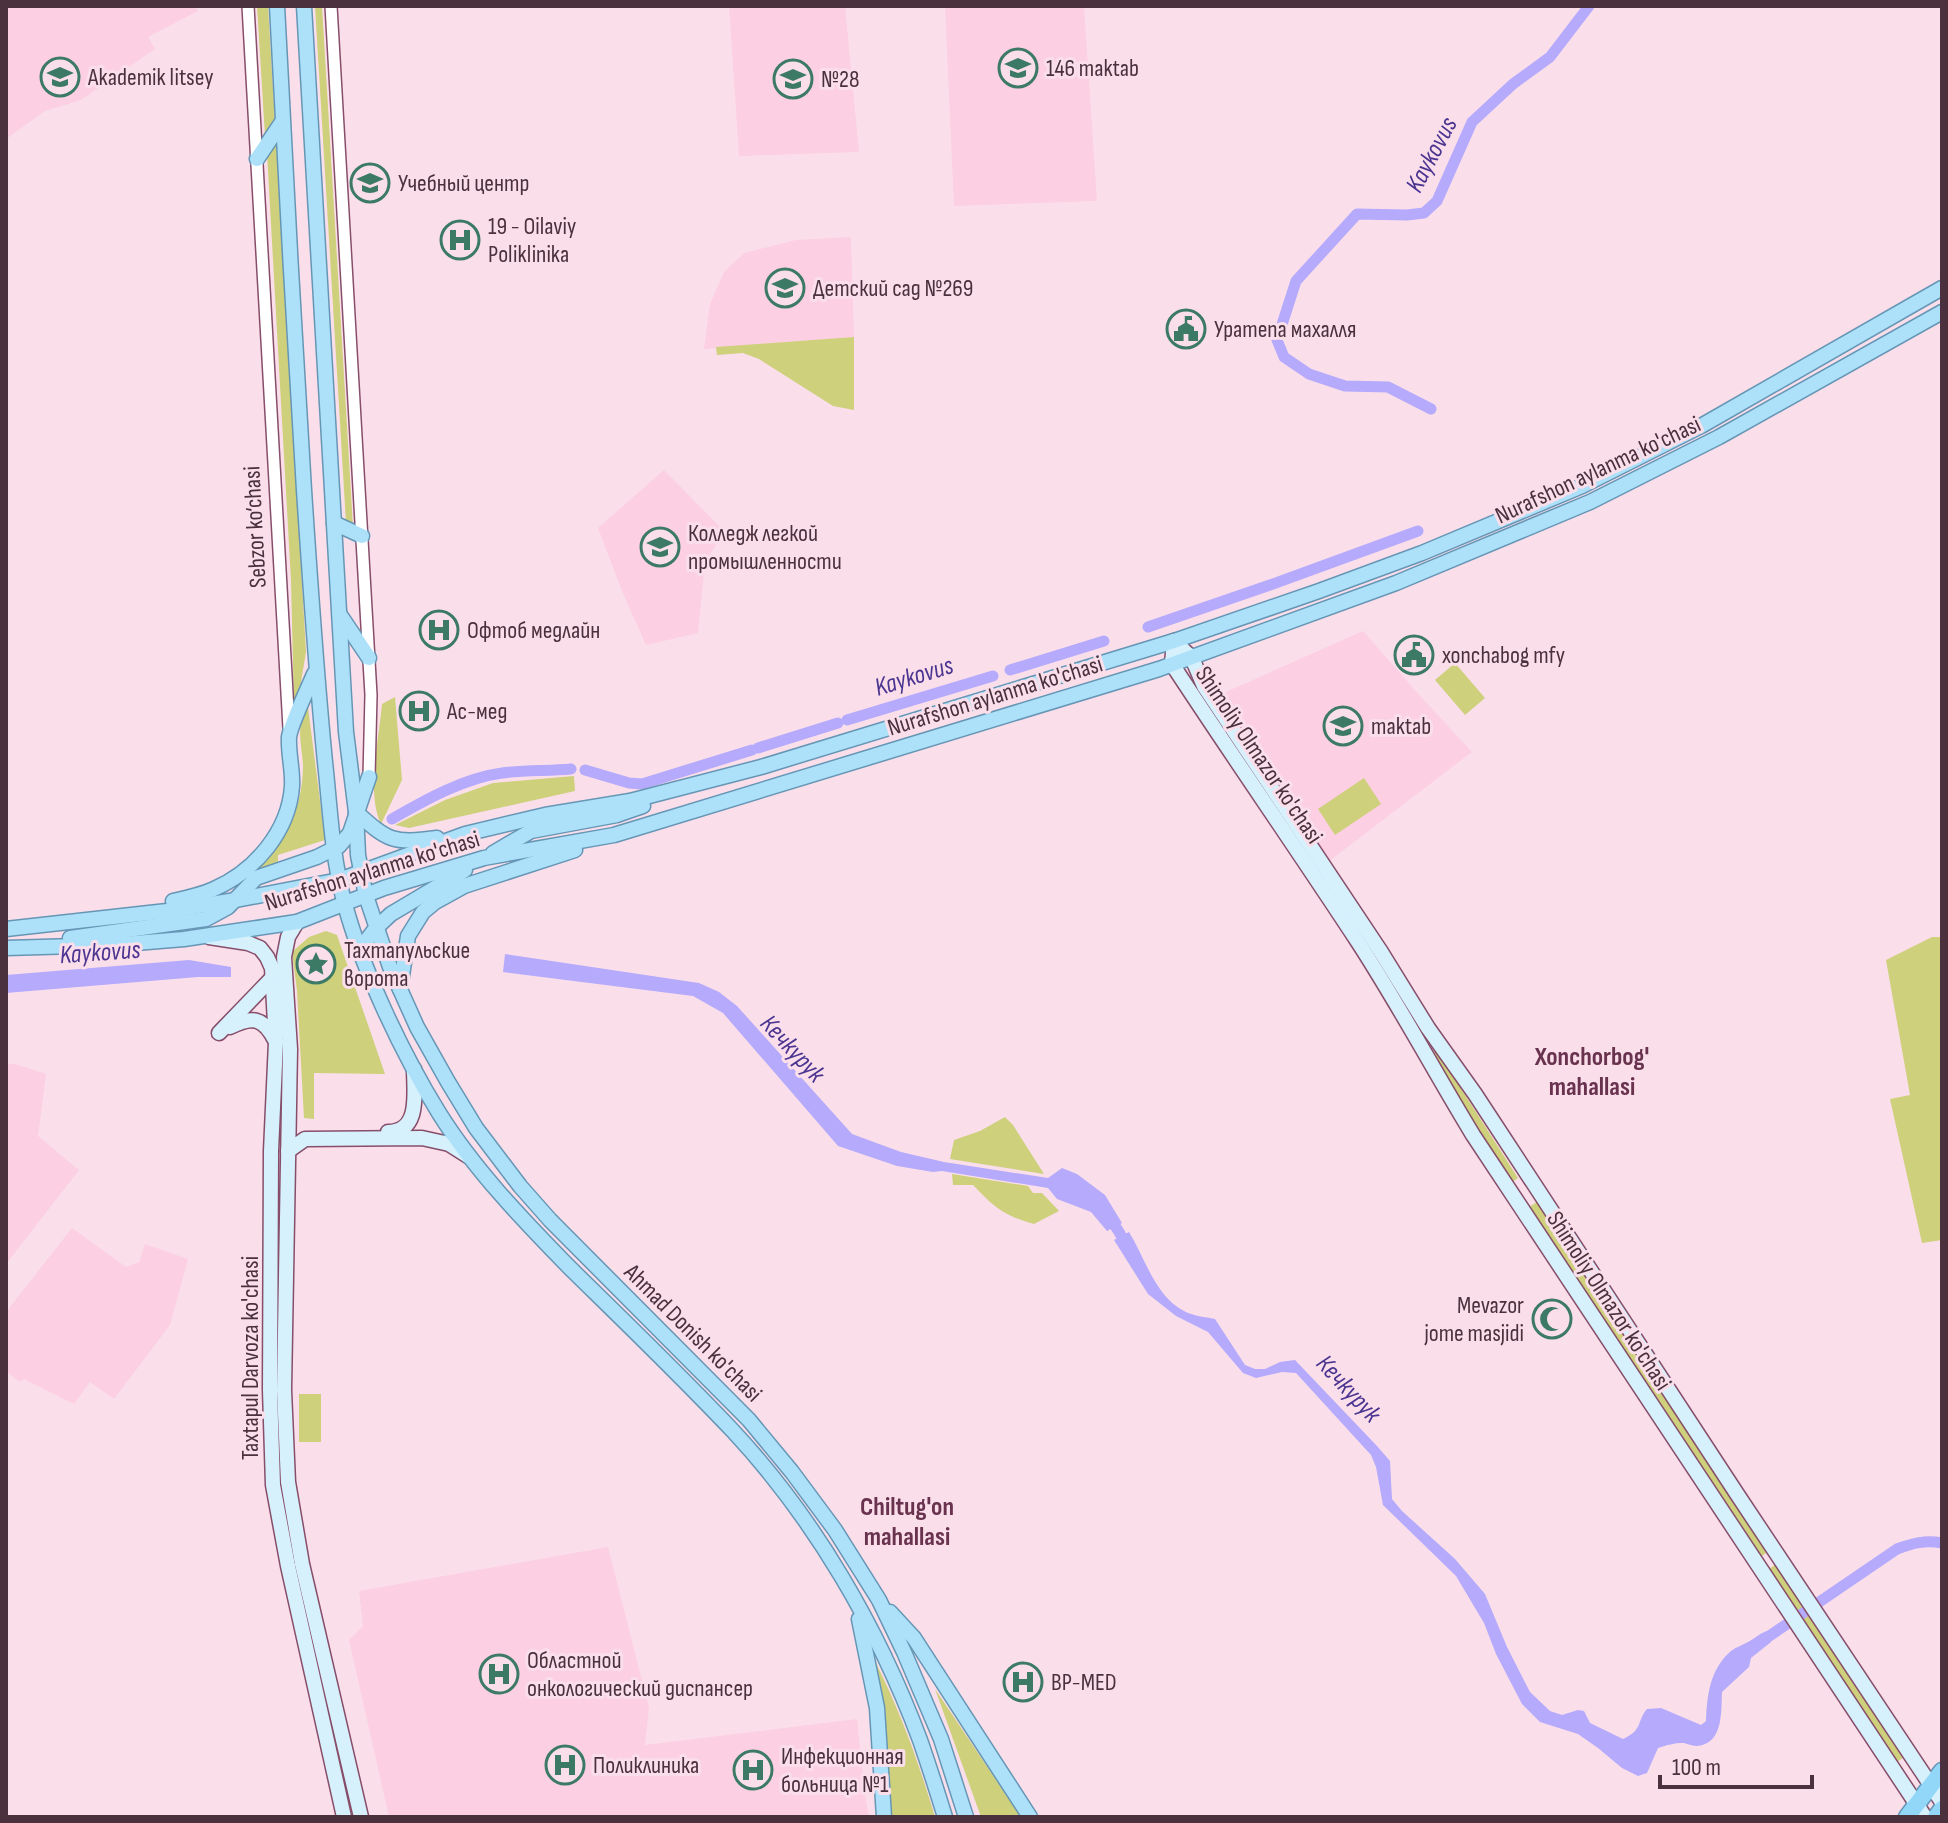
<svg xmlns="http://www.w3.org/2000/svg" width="1948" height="1823" font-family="'Sofia Sans Condensed',sans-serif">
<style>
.built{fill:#fccfe3}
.green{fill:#ced07b}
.water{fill:#b5aafb}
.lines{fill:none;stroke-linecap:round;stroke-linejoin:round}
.canal{stroke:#b5aafb;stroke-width:11}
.tertiary-casing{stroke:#874e6a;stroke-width:14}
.secondary-casing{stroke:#874e6a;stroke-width:17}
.primary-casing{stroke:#6796b5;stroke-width:17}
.trunk-casing{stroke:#6796b5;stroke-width:19}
.tertiary{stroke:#fff;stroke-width:11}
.secondary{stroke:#d6f0fc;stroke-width:14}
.primary{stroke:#ade1fa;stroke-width:14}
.trunk{stroke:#92d7f8;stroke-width:16}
.labels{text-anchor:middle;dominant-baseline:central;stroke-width:6;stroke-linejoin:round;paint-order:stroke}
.poi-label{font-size:24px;fill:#4b313d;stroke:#fadfeb;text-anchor:start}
.street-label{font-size:24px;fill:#4b313d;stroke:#fadfeb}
.water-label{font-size:26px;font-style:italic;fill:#4b3591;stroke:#fadfeb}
.neighbourhood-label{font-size:26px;font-weight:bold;fill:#69334f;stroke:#fadfeb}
</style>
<rect width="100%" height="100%" fill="#fadfeb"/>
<g class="built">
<path d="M6,6H195L198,11L148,37L155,49L81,100L45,111L6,139Z"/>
<path d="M729,6H845L859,152L739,156Z"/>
<path d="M945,6H1084L1097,201L954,206Z"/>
<path d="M851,237L854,337L704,349L710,304L724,272L744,253L796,240Z"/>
<path d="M664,470L724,531L705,563L698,633L646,645L622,591L598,528Z"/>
<path d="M1363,631L1423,699L1472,752L1328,862L1219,695Z"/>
<path d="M6,1064H15L46,1074L38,1136L79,1170L6,1264Z"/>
<path d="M72,1228L126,1267L139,1262L145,1244L188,1259L170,1325L114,1399L90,1382L74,1404L24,1379L20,1382L6,1371V1312Z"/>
<path d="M608,1547L649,1708L645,1745L857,1719L865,1795L869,1817H389L349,1640L363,1626L359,1591Z"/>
</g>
<g class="green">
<path d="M257,6H268L275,123L265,136Z"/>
<path d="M315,6H322L353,527L346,523Z"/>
<path d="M276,140L306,652L297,706H294L291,581L267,153Z"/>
<path d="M854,337V410L833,406L759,359L743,353L717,355L716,347Z"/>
<path d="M1455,663L1485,698L1465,715L1435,680Z"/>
<path d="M395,697L402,780L381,824C366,793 379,739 382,704Z"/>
<path d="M308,707L325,840L278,855V866L238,887L229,889C274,861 302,822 303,767C303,754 298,737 301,724C303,718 306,712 308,707Z"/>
<path d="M574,776L575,791L409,828L395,825L445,800L493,783Z"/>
<path d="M1364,778L1381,804L1335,835L1318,809Z"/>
<path d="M326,931L337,935L385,1074L314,1073V1119L304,1118L297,991L292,952L309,937Z"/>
<path d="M1932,937H1942V1240L1922,1243L1890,1099L1910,1095L1886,960Z"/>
<path d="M1437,1051L1518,1178L1511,1183L1456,1094L1433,1052Z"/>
<path d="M1005,1117L1013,1125L1044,1174L950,1159L954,1140L980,1131Z"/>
<path d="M952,1174L1028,1186L1033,1193H1042L1059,1211L1034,1224C1003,1215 995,1208 973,1185H953Z"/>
<path d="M1537,1202L1769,1551L1762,1556L1529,1207Z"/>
<rect x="299" y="1394" width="22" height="48"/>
<path d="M1776,1564L1904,1757L1897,1762L1769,1569Z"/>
<path d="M875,1661C900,1711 919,1763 935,1817H889Z"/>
<path d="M935,1689L1021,1817H981Z"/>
</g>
<g class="water">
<path d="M505,954L699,983L719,992L737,1006L852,1134L901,1152L944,1162L1048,1178L1062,1168L1077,1174L1105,1195L1122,1223L1107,1231L1091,1212L1057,1199L1048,1188L942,1171L933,1172L897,1166L838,1146L723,1013L693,996L503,972Z"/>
<path d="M189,960L231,967V977H198L6,993V975Z"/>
<path d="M1129,1232C1145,1258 1155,1296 1184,1311C1193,1316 1205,1317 1215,1319L1245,1365L1255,1369H1265L1280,1362L1295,1360L1377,1446L1390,1461L1392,1499L1402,1511L1455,1559L1485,1594L1507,1647L1530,1692L1550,1711L1562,1715L1578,1710L1584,1711L1590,1723L1623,1739C1644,1729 1636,1722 1647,1709L1661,1708L1701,1725L1706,1721C1707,1695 1710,1669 1731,1651C1736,1647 1743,1645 1748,1642C1761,1635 1760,1631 1776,1630L1771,1642L1751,1658L1749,1667L1722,1692C1721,1710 1724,1744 1697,1746C1693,1746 1688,1744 1684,1743C1674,1743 1667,1745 1658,1748L1647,1773L1638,1776L1622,1768L1598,1748L1578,1734L1540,1722L1522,1704L1496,1654L1484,1623L1456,1576L1383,1505L1376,1467L1371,1455L1296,1373L1282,1372L1256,1378L1243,1373L1208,1332L1176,1316L1148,1294L1114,1240Z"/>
</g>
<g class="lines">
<g class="canal">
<path d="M1431,409L1388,387L1345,386L1309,374L1284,357L1277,340L1296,281L1357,214L1407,215L1424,213L1437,201L1472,122L1513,84L1550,57L1589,6"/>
<path d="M1148,627L1270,585L1418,531"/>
<path d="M1010,670L1104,641"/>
<path d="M847,720L993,676"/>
<path d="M758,748L838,723"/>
<path d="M585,770L629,783L642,784L752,750"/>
<path d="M392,819C425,800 464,778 502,773C524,770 548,771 571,769"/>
<path d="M1108,1217C1117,1226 1122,1238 1129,1249"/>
<path d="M1765,1639L1897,1549C1913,1543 1925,1540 1942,1543"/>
</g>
<defs>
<g id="tertiary">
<path d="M248,6L289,728"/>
<path d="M331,6L371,695L369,777"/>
</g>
<g id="secondary">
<path d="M1174,641L1172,664C1233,757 1297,849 1358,942C1399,1005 1434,1071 1473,1135L1925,1817"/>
<path d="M1174,641L1192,658L1204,686L1381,952L1428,1028L1475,1094L1737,1494L1942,1802"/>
<path d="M297,922L288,937L284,957L290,1049L284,1390L288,1482L302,1564L361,1817"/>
<path d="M209,937L248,943L260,948L267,957L272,968L276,1042L271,1151L270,1390L273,1485L288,1566L344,1817"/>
<path d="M230,1027C252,1016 263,1017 275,1040"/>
<path d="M219,1033L273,977"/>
<path d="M388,1132C421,1132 414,1092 414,1069"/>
<path d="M288,1151L305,1139L422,1138L449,1144L468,1156"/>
</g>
<g id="primary">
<path d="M277,6C285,167 294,329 304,490C310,581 316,671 325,762C330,808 332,856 344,901C362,969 402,1053 439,1113C474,1169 522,1219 569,1267C624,1321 680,1375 733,1431C815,1519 878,1628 920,1740C929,1766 937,1791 945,1817"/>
<path d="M304,6L346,732L356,812L358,855L366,896L390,967L417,1027L448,1082L476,1128L520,1186L550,1220L749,1420L792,1472L835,1530L879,1600L904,1652L941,1739L966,1817"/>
<path d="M257,159L282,122"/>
<path d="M334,523L362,536"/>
<path d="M340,615L369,658"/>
<path d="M356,812C388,841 393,844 437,838"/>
<path d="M493,853L531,831L617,815L643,806"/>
<path d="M173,901C187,898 201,895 214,889C255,871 289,831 292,786C293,770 288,753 289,737C291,723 308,689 314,674"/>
<path d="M6,929L167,911L236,900L339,880L465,834L545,815L630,801L761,767L1174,641L1319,591L1422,553L1582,486L1701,426L1942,288"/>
<path d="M70,938L206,919L228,907L256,878L317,857L339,846L350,833L369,777"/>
<path d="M6,948L111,945L184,939L297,922L384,888L484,858L614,835L1159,669L1396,583L1590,502L1719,437L1942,312"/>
<path d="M360,949L376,928L391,914L465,870"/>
<path d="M400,989L408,936L423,912L435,902L464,886L575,850"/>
<path d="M890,1612L914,1638L1030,1817"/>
<path d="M859,1619L877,1708L884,1817"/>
</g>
<g id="trunk">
<path d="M1907,1817L1942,1771"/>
<path d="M1936,1817L1942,1809"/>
</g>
</defs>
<use href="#tertiary" class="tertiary-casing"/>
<use href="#secondary" class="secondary-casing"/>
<use href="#primary" class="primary-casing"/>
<use href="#trunk" class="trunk-casing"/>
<use href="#tertiary" class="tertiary"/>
<use href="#secondary" class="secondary"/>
<use href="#primary" class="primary"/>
<use href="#trunk" class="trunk"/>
</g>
<defs>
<symbol id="school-ring" viewBox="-11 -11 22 22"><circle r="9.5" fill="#fadfeb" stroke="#3d7a65" stroke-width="1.5"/><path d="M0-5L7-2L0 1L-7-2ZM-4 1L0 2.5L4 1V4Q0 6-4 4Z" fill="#3d7a65"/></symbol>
<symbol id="university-ring" viewBox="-11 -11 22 22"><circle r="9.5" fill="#fadfeb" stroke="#3d7a65" stroke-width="1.5"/><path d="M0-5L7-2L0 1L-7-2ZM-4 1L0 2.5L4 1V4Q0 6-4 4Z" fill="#3d7a65"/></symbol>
<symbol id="hospital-ring" viewBox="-11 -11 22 22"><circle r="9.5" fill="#fadfeb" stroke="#3d7a65" stroke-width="1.5"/><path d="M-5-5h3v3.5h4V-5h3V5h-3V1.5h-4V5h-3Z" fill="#3d7a65"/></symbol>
<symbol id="civic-ring" viewBox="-11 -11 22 22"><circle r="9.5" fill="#fadfeb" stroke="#3d7a65" stroke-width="1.5"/><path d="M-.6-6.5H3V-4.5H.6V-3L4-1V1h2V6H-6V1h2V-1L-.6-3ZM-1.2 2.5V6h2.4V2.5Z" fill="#3d7a65"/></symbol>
<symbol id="sight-ring" viewBox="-11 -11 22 22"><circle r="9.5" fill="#fadfeb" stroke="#3d7a65" stroke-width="1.5"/><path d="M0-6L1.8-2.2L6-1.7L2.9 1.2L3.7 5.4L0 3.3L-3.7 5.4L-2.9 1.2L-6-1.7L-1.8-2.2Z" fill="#3d7a65"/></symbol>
<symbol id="mosque-ring" viewBox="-11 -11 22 22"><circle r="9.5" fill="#fadfeb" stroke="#3d7a65" stroke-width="1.5"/><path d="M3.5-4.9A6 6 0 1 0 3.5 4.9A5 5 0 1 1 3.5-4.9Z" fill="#3d7a65"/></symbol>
</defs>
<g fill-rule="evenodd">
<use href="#school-ring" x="996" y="46" width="44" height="44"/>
<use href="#university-ring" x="38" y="55" width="44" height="44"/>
<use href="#school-ring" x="771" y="57" width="44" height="44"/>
<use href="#school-ring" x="348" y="161" width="44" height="44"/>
<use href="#hospital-ring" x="438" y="218" width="44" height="44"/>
<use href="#school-ring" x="763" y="266" width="44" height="44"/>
<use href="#civic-ring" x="1164" y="307" width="44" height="44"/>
<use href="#university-ring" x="638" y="525" width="44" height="44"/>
<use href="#hospital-ring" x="417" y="608" width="44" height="44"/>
<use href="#civic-ring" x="1392" y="633" width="44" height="44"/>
<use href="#hospital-ring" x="397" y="689" width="44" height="44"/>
<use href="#school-ring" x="1321" y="704" width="44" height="44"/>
<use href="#sight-ring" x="294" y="942" width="44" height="44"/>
<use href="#mosque-ring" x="1530" y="1297" width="44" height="44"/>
<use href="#hospital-ring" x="477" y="1652" width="44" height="44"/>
<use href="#hospital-ring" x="1001" y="1660" width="44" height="44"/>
<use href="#hospital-ring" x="543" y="1743" width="44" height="44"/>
<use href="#hospital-ring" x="731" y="1748" width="44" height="44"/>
</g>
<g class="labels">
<g class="poi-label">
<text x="1046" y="68">146 maktab</text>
<text x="88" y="77">Akademik litsey</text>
<text x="821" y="79">№28</text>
<text x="398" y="183">Учебный центр</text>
<text x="488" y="226">19 - Oilaviy<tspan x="488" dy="28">Poliklinika</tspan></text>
<text x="813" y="288">Детский сад №269</text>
<text x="1214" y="329">Уратепа махалля</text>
<text x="688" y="533">Колледж легкой<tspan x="688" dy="28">промышленности</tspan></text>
<text x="467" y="630">Офтоб медлайн</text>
<text x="1442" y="655">xonchabog mfy</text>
<text x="447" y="711">Ас-мед</text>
<text x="1371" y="726">maktab</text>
<text x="344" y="950">Тахтапульские<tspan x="344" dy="28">ворота</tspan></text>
<text x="1524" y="1305" text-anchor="end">Mevazor<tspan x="1524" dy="28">jome masjidi</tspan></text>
<text x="527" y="1660">Областной<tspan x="527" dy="28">онкологический диспансер</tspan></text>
<text x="1051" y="1682">BP-MED</text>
<text x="781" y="1756">Инфекционная<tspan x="781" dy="28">больница №1</tspan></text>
<text x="593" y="1765">Поликлиника</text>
</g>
<g class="street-label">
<text transform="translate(1598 470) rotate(-25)">Nurafshon aylanma ko'chasi</text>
<text transform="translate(255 527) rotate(-93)">Sebzor ko‘chasi</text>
<text transform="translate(995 696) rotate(-17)">Nurafshon aylanma ko'chasi</text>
<text transform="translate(1259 755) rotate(56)">Shimoliy Olmazor ko'chasi</text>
<text transform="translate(372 871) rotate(-17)">Nurafshon aylanma ko'chasi</text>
<text transform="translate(1609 1301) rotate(57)">Shimoliy Olmazor ko'chasi</text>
<text transform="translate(693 1333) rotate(45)">Ahmad Donish ko'chasi</text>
<text transform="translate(250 1358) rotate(-90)">Taxtapul Darvoza ko'chasi</text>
</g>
<g class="water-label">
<text transform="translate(1432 155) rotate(-62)">Kaykovus</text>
<text transform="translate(914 677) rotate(-17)">Kaykovus</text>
<text transform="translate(100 953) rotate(-4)">Kaykovus</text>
<text transform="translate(792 1049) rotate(47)">Кечкурук</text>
<text transform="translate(1348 1389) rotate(47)">Кечкурук</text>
</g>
<g class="neighbourhood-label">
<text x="1592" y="1057">Xonchorbog'<tspan x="1592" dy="30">mahallasi</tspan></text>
<text x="907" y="1507">Chiltug'on<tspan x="907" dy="30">mahallasi</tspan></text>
</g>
</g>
<rect width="1948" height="1823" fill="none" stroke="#4b313d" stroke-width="16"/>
<path d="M1660 1775v12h152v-12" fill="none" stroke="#4b313d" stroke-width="4"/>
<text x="1672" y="1775" font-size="24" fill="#4b313d" stroke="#fadfeb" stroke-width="6" paint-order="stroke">100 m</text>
</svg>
